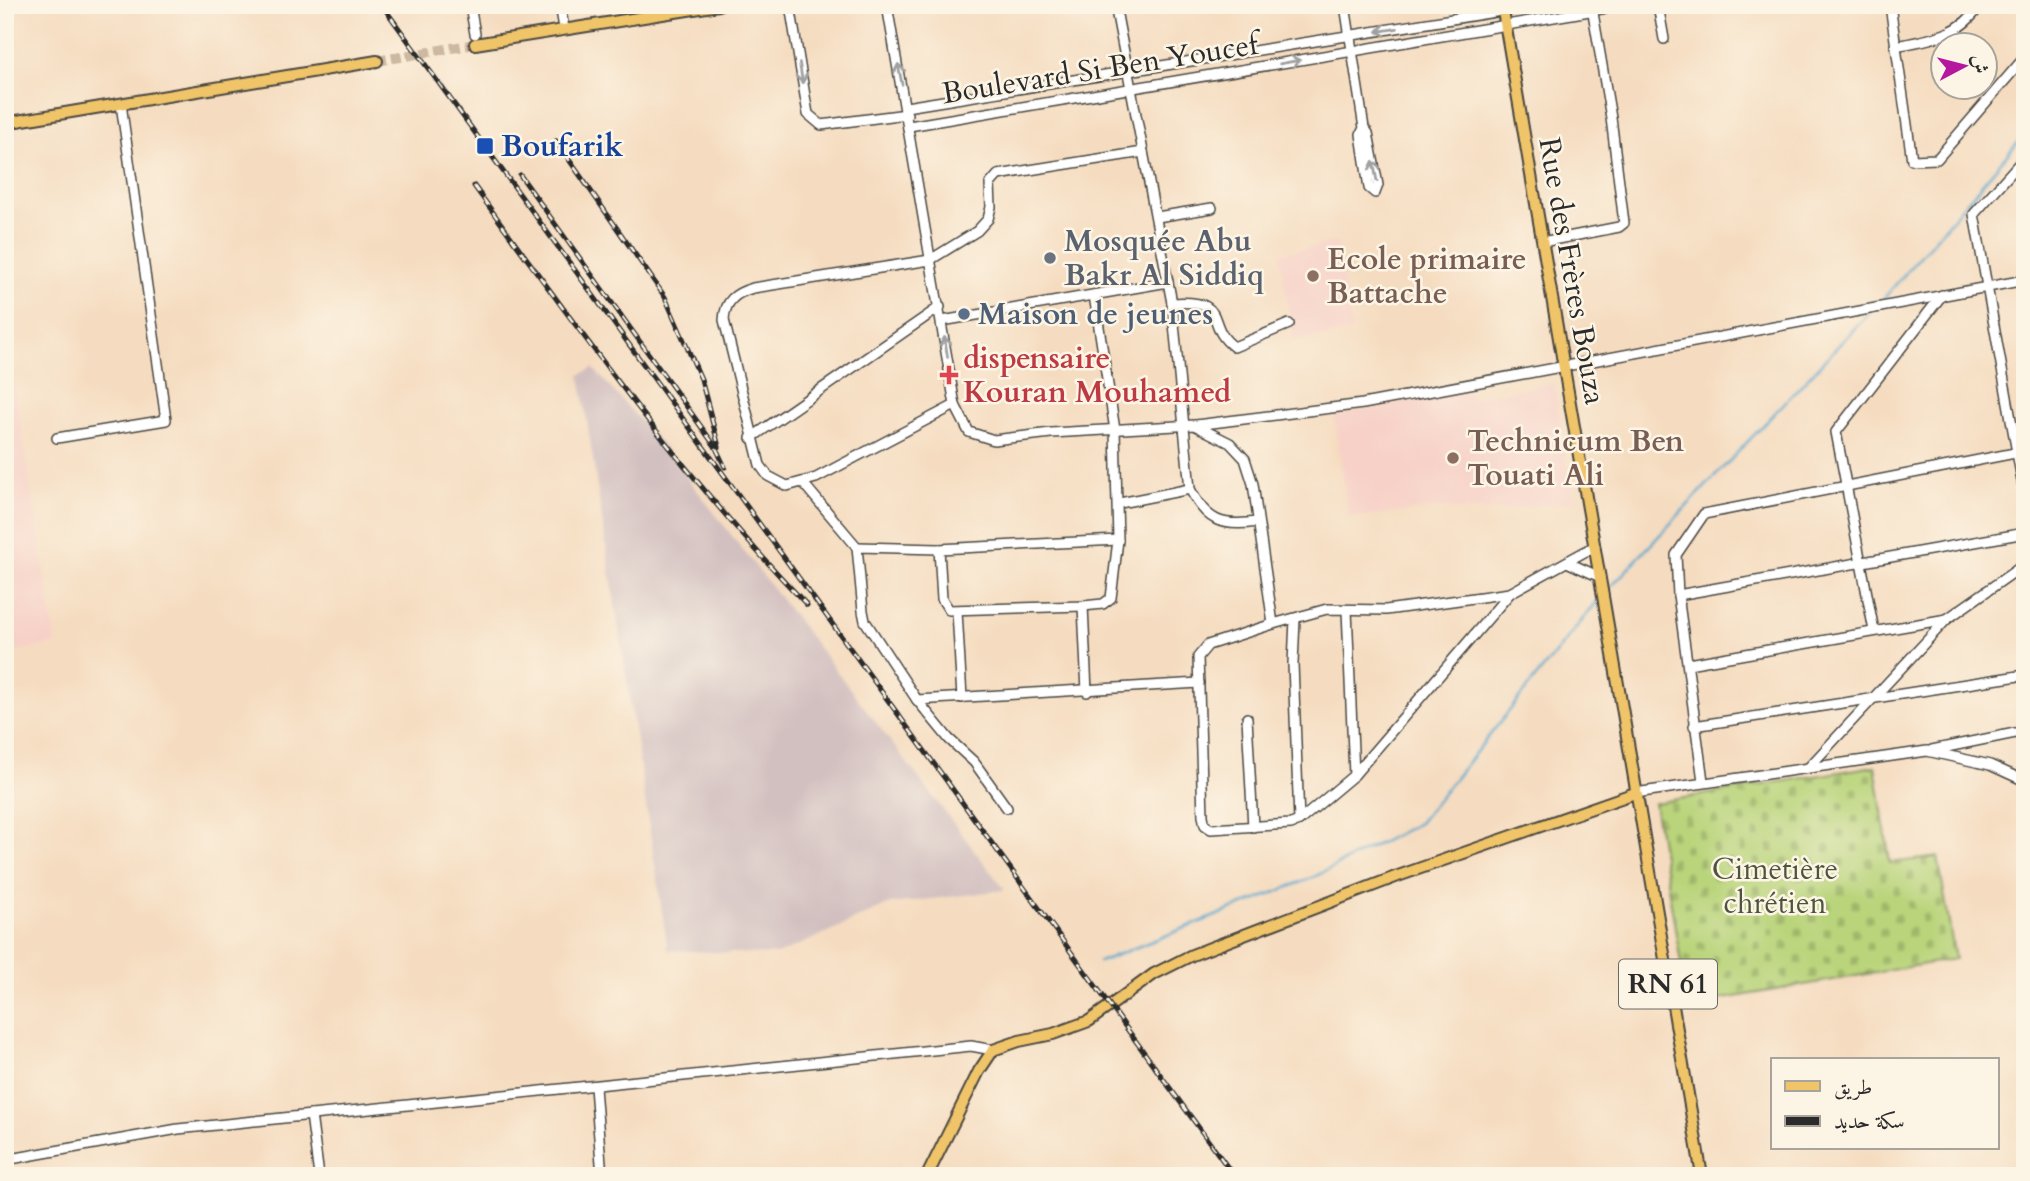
<svg xmlns="http://www.w3.org/2000/svg" width="2030" height="1181" font-family="Cardo,Amiri,serif">
<style>
.built{fill:#f7d1c7}
.railway{fill:#d2bfc0}
.cemetery{fill:url(#cemetery-stones);stroke:#728052;stroke-width:2}
.lines{fill:none;stroke-linecap:round;stroke-linejoin:round}
.stream{stroke:#50a5cc;stroke-width:2.5}
.major-tunnel{stroke:#cdb9a2;stroke-width:10;stroke-dasharray:10 5;stroke-linecap:butt}
.minor-casing{stroke:#494641;stroke-width:12}
.major-casing{stroke:#494641;stroke-width:14}
.minor{stroke:#fff;stroke-width:9}
.major{stroke:#f0c469;stroke-width:10}
.rail-casing{stroke:#2b2b2b;stroke-width:5}
.rail{stroke:#fcf5e5;stroke-width:2.5;stroke-dasharray:8;stroke-linecap:butt}
.oneway{stroke:#a0a0a0}
.transit-dot{fill:#1a4fb4;stroke:#fcf5e5;stroke-width:2.5}
.worship-dot{fill:#6b7280;stroke:#fcf5e5;stroke-width:2.5}
.education-dot{fill:#8d6e63;stroke:#fcf5e5;stroke-width:2.5}
.service-dot{fill:#5c6f8a;stroke:#fcf5e5;stroke-width:2.5}
.health-dot{fill:#e0444e;stroke:#fcf5e5;stroke-width:2.5}
.labels{text-anchor:middle;dominant-baseline:central;stroke-width:5;stroke-linejoin:round;paint-order:stroke}
.shield{fill:#fcf5e5;stroke:#6a6863;stroke-width:2}
.shield-label{font-size:28px;font-weight:bold;fill:#2b2b2b}
.street-label{font-size:30px;fill:#2b2b2b;stroke:#fcf5e5}
.transit-label{font-size:30px;font-weight:bold;fill:#164399;stroke:#fcf5e5;text-anchor:start}
.worship-label{font-size:30px;font-weight:bold;fill:#5b616d;stroke:#fcf5e5;text-anchor:start}
.education-label{font-size:30px;font-weight:bold;fill:#785e54;stroke:#fcf5e5;text-anchor:start}
.service-label{font-size:30px;font-weight:bold;fill:#4e5e75;stroke:#fcf5e5;text-anchor:start}
.health-label{font-size:30px;font-weight:bold;fill:#be3a42;stroke:#fcf5e5;text-anchor:start}
.park-label{font-size:30px;fill:#4e553f;stroke:#fcf5e5}
</style>
<defs>
<pattern id="cemetery-stones" width="16" height="16" patternUnits="userSpaceOnUse" patternTransform="scale(1.75)"><rect width="16" height="16" fill="#b9d47a"/><path d="M2 7V4a2 2 0 0 1 4 0v3zM10 15v-3a2 2 0 0 1 4 0v3z" fill="#9fb66a"/></pattern>
</defs>
<rect width="100%" height="100%" fill="#fcf5e5"/>
<filter id="ink" filterUnits="userSpaceOnUse"><feTurbulence type="fractalNoise" baseFrequency=".0143" numOctaves="2"/><feDisplacementMap in="SourceGraphic" scale="14" xChannelSelector="R" yChannelSelector="G"/><feConvolveMatrix kernelMatrix="1 2 1 2 8 2 1 2 1" color-interpolation-filters="sRGB"/></filter>
<filter id="wash" filterUnits="userSpaceOnUse"><feTurbulence type="fractalNoise" baseFrequency=".00686" numOctaves="4" result="noise"/><feDisplacementMap in="SourceGraphic" scale="28" xChannelSelector="R" yChannelSelector="G"/><feGaussianBlur stdDeviation="1.57" result="paint"/><feColorMatrix in="noise" values="0 0 0 0 0 0 0 0 0 0 0 0 0 0 0 0 0 1.4 0 .05"/><feComposite in="paint" operator="in"/></filter>
<g filter="url(#wash)">
<rect width="100%" height="100%" fill="#f5dcc0"/>
<g class="built">
<path d="M1337,242L1352,331L1294,340L1279,254Z"/>
<path d="M5,328L56,644L5,653Z"/>
<path d="M1554,383L1573,501L1494,511L1436,508L1349,518L1334,415L1469,391L1470,399Z"/>
</g>
<path class="railway" d="M593,368L662,445L1005,890L890,904L777,955L668,950L580,375Z"/>
<path class="cemetery" d="M1875,766L1890,863L1938,857L1955,959L1688,1005L1654,803Z"/>
<g class="lines">
<g class="stream">
<path d="M1879,304L2025,134"/>
<path d="M1607,591L1869,313"/>
<path d="M1099,962L1314,877L1419,823L1600,598"/>
</g>
</g>
</g>
<g filter="url(#ink)">
<g class="lines">
<path class="major-tunnel" d="M377,61L475,44"/>
<defs>
<g id="minor">
<path d="M470,5L475,34"/>
<path d="M560,5L564,28"/>
<path d="M790,5L808,114L821,125L907,114"/>
<path d="M887,5L955,405L969,432L994,440L1051,433L1194,425L1230,443L1245,459L1253,484L1273,624L1327,609L1386,610L1510,593L1595,546"/>
<path d="M1115,5L1172,303L1190,489C1207,522 1222,527 1257,522"/>
<path d="M1345,5L1364,128L1361,134L1369,188L1375,193L1378,185L1368,133L1364,128"/>
<path d="M1658,5L1664,39"/>
<path d="M1890,5L1912,160L1937,159L2025,57"/>
<path d="M1895,46C1928,40 1961,36 1980,5"/>
<path d="M906,107L1539,5"/>
<path d="M909,126L1625,5"/>
<path d="M2025,157L1974,214L2025,497"/>
<path d="M1157,217L1212,208"/>
<path d="M1542,242L1619,227L1624,223L1611,118L1592,7"/>
<path d="M1094,295L1115,430L1118,540L939,549L857,547L863,611L865,621L917,700L1199,683"/>
<path d="M1172,303C1232,299 1203,325 1234,347L1289,324"/>
<path d="M942,321L1168,282"/>
<path d="M955,405L816,478L787,486L768,476L760,465L724,320C725,301 735,293 753,288L930,260L977,231L988,219L991,207L990,184L998,175L1143,152"/>
<path d="M1196,425L1363,404L2025,280"/>
<path d="M57,438L166,420L121,104"/>
<path d="M751,438L940,307"/>
<path d="M803,483L857,547"/>
<path d="M1120,503L1190,489"/>
<path d="M939,549L942,599L949,610L1083,606L1103,604L1111,598L1118,540"/>
<path d="M1569,563L1600,577"/>
<path d="M1678,595L2025,533"/>
<path d="M1083,606L1087,692"/>
<path d="M1347,610L1354,775"/>
<path d="M957,611L962,698"/>
<path d="M1295,619L1293,664L1299,821"/>
<path d="M1273,624L1208,645L1198,657L1203,816L1205,825L1211,829L1291,824L1299,821L1354,775L1510,593"/>
<path d="M1874,631L1836,432L1942,295"/>
<path d="M1688,664L1947,619"/>
<path d="M917,700L949,739L974,762L1007,808"/>
<path d="M1247,718L1253,827"/>
<path d="M1694,726L2025,675"/>
<path d="M1932,750L2025,731"/>
<path d="M1810,766L1947,619L2025,564"/>
<path d="M1703,781L1678,595L1676,555L1704,514L2025,451"/>
<path d="M1635,793L1927,751L1990,765L2025,781"/>
<path d="M595,1087L602,1176"/>
<path d="M311,1115L319,1176"/>
<path d="M5,1160L178,1129L971,1046L993,1050"/>
</g>
<g id="major">
<path d="M1502,5L1702,1176"/>
<path d="M475,44L719,5"/>
<path d="M5,123L377,61"/>
<path d="M927,1176L979,1071L993,1050L1019,1041L1053,1034L1089,1021L1154,974L1192,955L1398,876L1635,793"/>
</g>
</defs>
<use href="#minor" class="minor-casing"/>
<use href="#major" class="major-casing"/>
<use href="#minor" class="minor"/>
<use href="#major" class="major"/>
<defs>
<g id="rail">
<path d="M382,5L1234,1176"/>
<path d="M556,141L665,297L701,379L719,447"/>
<path d="M520,175L715,446L725,467"/>
<path d="M474,186C579,331 683,476 807,605"/>
</g>
</defs>
<use href="#rail" class="rail-casing"/>
<use href="#rail" class="rail"/>
</g>
<defs><path id="oneway-shaft" d="M-6 0H5M1.5-3L5.5 0L1.5 3" fill="none" stroke-width="1.6" stroke-linecap="round" stroke-linejoin="round" transform="scale(1.75)"/></defs>
<g class="oneway">
<use href="#oneway-shaft" transform="translate(1387 30) rotate(171)"/>
<use href="#oneway-shaft" transform="translate(1290 62) rotate(-10)"/>
<use href="#oneway-shaft" transform="translate(801 73) rotate(81)"/>
<use href="#oneway-shaft" transform="translate(900 74) rotate(-101)"/>
<use href="#oneway-shaft" transform="translate(1375 171) rotate(-101)"/>
<use href="#oneway-shaft" transform="translate(946 347) rotate(-99)"/>
</g>
</g>
<rect class="transit-dot" x="476" y="137" width="18" height="18" rx="3.5"/>
<circle class="worship-dot" cx="1050" cy="258" r="7"/>
<g class="education-dot">
<circle cx="1313" cy="276" r="7"/>
<circle cx="1453" cy="458" r="7"/>
</g>
<circle class="service-dot" cx="964" cy="314" r="7"/>
<path class="health-dot" d="M945.5 364.5h7v7h7v7h-7v7h-7v-7h-7v-7h7z"/>
<g class="labels">
<rect class="shield" x="1619" y="959.5" width="98" height="49" rx="5"/>
<g class="shield-label">
<text x="1668" y="984">RN 61</text>
</g>
<g class="street-label">
<text transform="translate(1100 69) rotate(-9)">Boulevard Si Ben Youcef</text>
<text transform="translate(1572 271) rotate(80)">Rue des Frères Bouza</text>
</g>
<g class="transit-label">
<text x="501" y="146">Boufarik</text>
</g>
<g class="worship-label">
<text x="1064" y="241">Mosquée Abu<tspan x="1064" dy="34">Bakr Al Siddiq</tspan></text>
</g>
<g class="education-label">
<text x="1327" y="259">Ecole primaire<tspan x="1327" dy="34">Battache</tspan></text>
<text x="1467" y="441">Technicum Ben<tspan x="1467" dy="34">Touati Ali</tspan></text>
</g>
<g class="service-label">
<text x="978" y="314">Maison de jeunes</text>
</g>
<g class="health-label">
<text x="963" y="358">dispensaire<tspan x="963" dy="34">Kouran Mouhamed</tspan></text>
</g>
<g class="park-label">
<text x="1775" y="869">Cimetière<tspan x="1775" dy="34">chrétien</tspan></text>
</g>
</g>
<rect width="2030" height="1181" fill="none" stroke="#fcf5e5" stroke-width="28"/>
<rect x="1771" y="1058" width="228" height="91" fill="#fcf5e5" stroke="#a8a49b" stroke-width="2"/>
<rect x="1785" y="1081" width="35" height="10" fill="#f0c469" stroke="#a8a49b" stroke-width="2"/>
<text x="1834" y="1094" font-size="21" fill="#2b2b2b">طريق</text>
<rect x="1785" y="1116" width="35" height="10" fill="#2b2b2b" stroke="#a8a49b" stroke-width="2"/>
<text x="1834" y="1128" font-size="21" fill="#2b2b2b">سكة حديد</text>
<g transform="translate(1964 66) rotate(83)"><circle r="33" fill="#fcf5e5" stroke="#a8a49b" stroke-width="2"/>
<path d="M0-5L12 26L0 18L-12 26Z" fill="#b5179e"/>
<text y="-10" font-size="19" font-weight="bold" text-anchor="middle" fill="#2b2b2b">ش</text>
</g>
</svg>
